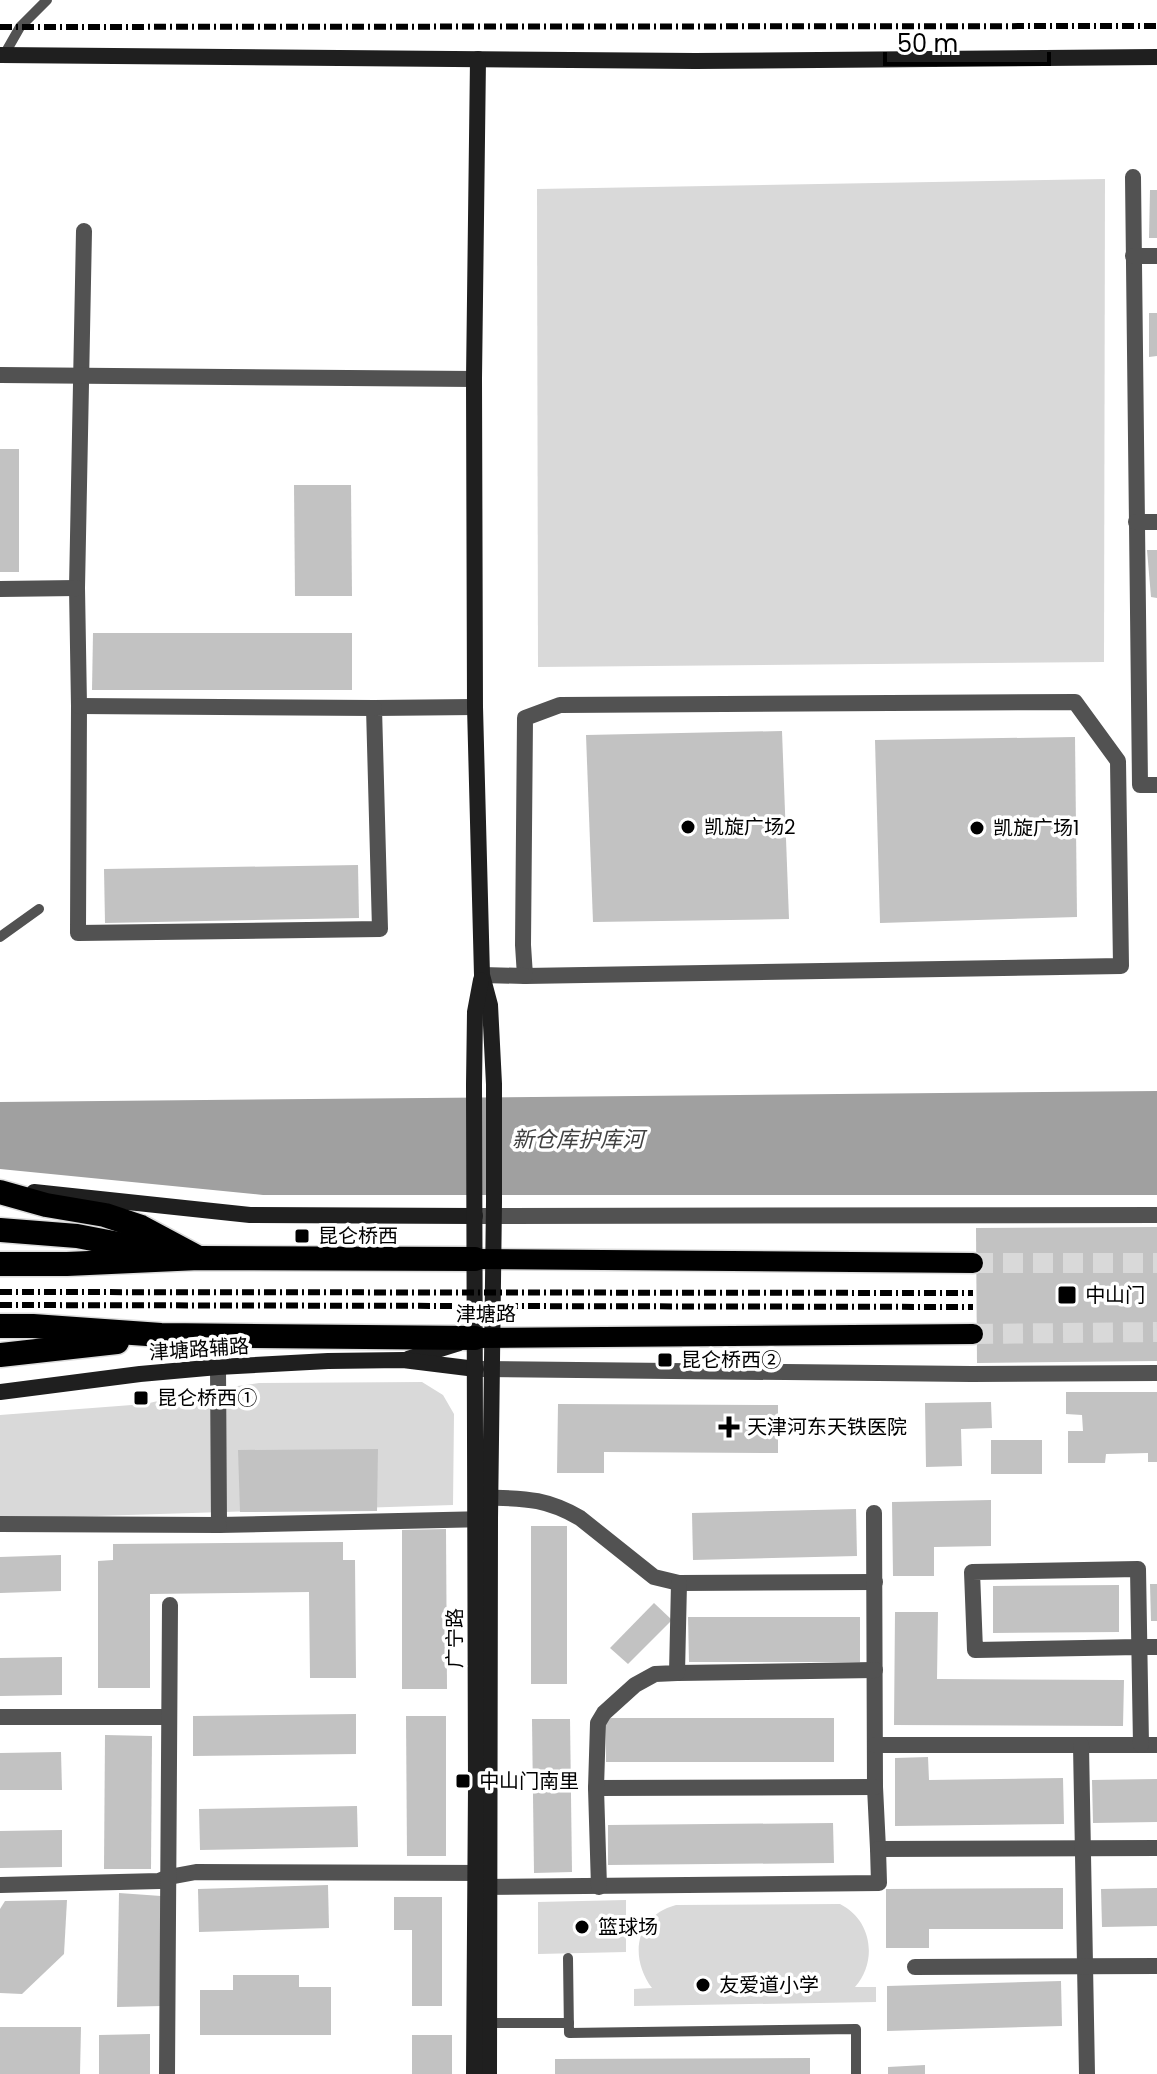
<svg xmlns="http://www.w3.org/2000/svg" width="1157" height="2074" font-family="Poppins,'Noto Sans SC',sans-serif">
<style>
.green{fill:#d9d9d9}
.water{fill:#a0a0a0}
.building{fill:#c2c2c2}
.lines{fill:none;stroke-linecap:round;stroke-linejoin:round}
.primary-tunnel{stroke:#d9d9d9;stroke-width:20;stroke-dasharray:20 10;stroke-linecap:butt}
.primary-casing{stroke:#dbdbdb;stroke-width:23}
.highway-casing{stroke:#dbdbdb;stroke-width:27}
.lane{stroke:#525252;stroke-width:10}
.street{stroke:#525252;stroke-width:16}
.secondary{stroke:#1f1f1f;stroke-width:16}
.primary{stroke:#000;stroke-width:20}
.highway{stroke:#000;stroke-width:24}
.rail{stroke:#000;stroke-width:6;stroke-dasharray:12 4 2 4;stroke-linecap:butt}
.poi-dot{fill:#000;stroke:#fff;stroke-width:3}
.labels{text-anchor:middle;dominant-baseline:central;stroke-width:7;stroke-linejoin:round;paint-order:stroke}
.poi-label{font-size:20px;fill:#000;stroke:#fff;text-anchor:start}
.street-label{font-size:20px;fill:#000;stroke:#fff}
.water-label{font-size:22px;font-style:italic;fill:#414141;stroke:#fff}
</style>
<rect width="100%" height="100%" fill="#fff"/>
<g class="green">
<path d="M1105,179L1104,662L538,667L537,189Z"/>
<path d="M422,1382L443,1395L454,1414L453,1505L0,1519V1415L145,1404L201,1391L259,1383Z"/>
<path d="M626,1900V1952L538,1954V1902Z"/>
<path d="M840,1904C872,1920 878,1961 855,1987H876V2002L634,2006V1989L652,1988C629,1957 635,1916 676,1905Z"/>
</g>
<path class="water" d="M1157,1091V1195H263L0,1169V1102Z"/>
<g class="building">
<path d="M1150,190H1157V238H1149Z"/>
<path d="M1149,313H1157V356L1149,357Z"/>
<rect x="0" y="449" width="19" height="123"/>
<path d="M294,485H351L352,596H295Z"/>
<path d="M1147,550H1157V598L1151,597Z"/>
<path d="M93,633H352V690H92Z"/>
<path d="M782,731L789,919L593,922L586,735Z"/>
<path d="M1075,737L1077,917L880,923L875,740Z"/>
<path d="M358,865L359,918L105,923L104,869Z"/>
<path d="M1157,1227V1361L977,1363L976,1228Z"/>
<path d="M1066,1392H1157V1462H1148V1453L1106,1454L1105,1463H1068V1431H1083L1082,1415L1066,1414Z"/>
<path d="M991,1402L992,1428L961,1429L962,1466L926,1467L925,1403Z"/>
<path d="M558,1404L778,1405V1453L604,1452V1473H557Z"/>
<rect x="991" y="1440" width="51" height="34"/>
<path d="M378,1449L377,1511L240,1512L238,1450Z"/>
<path d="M991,1500V1546L934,1547V1576H893L892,1502Z"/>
<path d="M856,1509L857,1556L693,1560L692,1513Z"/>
<rect x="531" y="1526" width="36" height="158"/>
<path d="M446,1529L447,1689H402V1530Z"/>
<path d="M343,1542V1560H355L356,1678H310L309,1592L150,1594V1688H98V1561L113,1560V1544Z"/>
<path d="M61,1555V1591L0,1593V1557Z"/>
<path d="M1150,1584H1157V1621H1151Z"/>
<path d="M1119,1585V1632L993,1633V1586Z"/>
<path d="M654,1603L672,1620L628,1664L610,1648Z"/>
<path d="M895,1612H938L937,1679L1124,1680L1123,1726L894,1725Z"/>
<path d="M688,1617H860V1662H689Z"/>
<path d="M62,1657V1695L0,1696V1658Z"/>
<path d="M356,1714V1754L193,1756V1716Z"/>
<path d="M406,1716H446V1856H407Z"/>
<rect x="606" y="1718" width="228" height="44"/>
<path d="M532,1719H570L572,1872L534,1873Z"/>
<path d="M105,1735L152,1736L151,1869H104Z"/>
<path d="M61,1752L62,1790H0V1753Z"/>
<path d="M928,1757L929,1780L1063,1778L1064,1824L895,1826V1758Z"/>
<path d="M1157,1779V1822L1093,1823L1092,1780Z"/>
<path d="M357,1806L358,1847L200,1850L199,1809Z"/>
<path d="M833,1823L834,1863L608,1865V1825Z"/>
<path d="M62,1830V1867L0,1868V1831Z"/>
<path d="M328,1885L329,1928L199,1932L198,1889Z"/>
<path d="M1063,1888V1929H929V1948H886V1889Z"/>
<path d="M1157,1888V1926L1102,1927L1101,1889Z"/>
<path d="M119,1893L161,1896L162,2006L117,2007Z"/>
<path d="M394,1897H442V2006H412V1930H394Z"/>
<path d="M67,1900L64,1954L22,1994L0,1993V1909L5,1901Z"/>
<path d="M233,1975H299V1987H331V2035H200V1990H233Z"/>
<path d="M1061,1981L1062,2026L887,2031V1986Z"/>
<path d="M0,2027H81L80,2074H0Z"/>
<path d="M150,2034V2074H99V2035Z"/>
<rect x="412" y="2035" width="40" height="39"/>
<path d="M810,2058V2074H555V2059Z"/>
<path d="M925,2065V2074H888V2067Z"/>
</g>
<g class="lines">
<g class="primary-tunnel">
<path d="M973,1263H1157"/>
<path d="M973,1334L1157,1332"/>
</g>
<defs>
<g id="primary">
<path d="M475,1259L973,1263"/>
<path d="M475,1338L973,1334"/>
</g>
<g id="highway">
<path d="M0,1192L46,1205L105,1215L141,1227L197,1257"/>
<path d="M0,1230L77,1236L150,1250"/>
<path d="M0,1264H67L199,1258L475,1259"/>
<path d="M0,1326H33L161,1335L475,1338"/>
<path d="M0,1355L117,1342"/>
</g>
</defs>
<use href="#primary" class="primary-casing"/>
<use href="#highway" class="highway-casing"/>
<g class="lane">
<path d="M4,55L20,27L47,0"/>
<path d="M0,937L39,909"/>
<path d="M568,1958L569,2033L856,2029V2074"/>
<path d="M487,2023H569"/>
</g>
<g class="street">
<path d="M1133,177L1140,785H1157"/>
<path d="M84,231L77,588L79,706L78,933L380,929L374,708L475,707"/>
<path d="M1133,256H1157"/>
<path d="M0,375L474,379"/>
<path d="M1136,522H1157"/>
<path d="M0,589L77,588"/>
<path d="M1075,702L1118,761L1121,966L525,976L523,945L525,718L560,705Z"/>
<path d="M79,706L374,708"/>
<path d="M482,975L525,976"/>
<path d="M475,1216L1157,1215"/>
<path d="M218,1367L219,1525L488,1519"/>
<path d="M481,1369L971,1374L1157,1373"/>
<path d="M478,1497C520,1499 542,1496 580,1518L654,1577L679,1583L875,1582"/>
<path d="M874,1513L875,1787L878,1849L1157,1848"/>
<path d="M0,1524L219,1525"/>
<path d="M677,1673L875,1670"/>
<path d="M0,1717H169"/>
<path d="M875,1745H1157"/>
<path d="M1081,1745L1087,2074"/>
<path d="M1141,1745L1138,1569L972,1572L975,1650L1139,1647H1157"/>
<path d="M596,1788L875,1787"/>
<path d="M0,1885L159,1881L169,1877L196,1872L489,1873"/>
<path d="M479,1887L879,1883L878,1849"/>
<path d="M599,1887L596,1788L598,1723L604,1713L635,1685L655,1674L677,1673L679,1583"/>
<path d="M915,1967L1157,1966"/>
<path d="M167,2074L170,1605"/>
</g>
<g class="secondary">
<path d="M0,55L695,61L1157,57"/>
<path d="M478,59L474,379L475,707L482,975L490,1005L494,1084V1202L490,1519L489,2074"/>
<path d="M34,1192L250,1215L475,1216"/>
<path d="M408,1359L459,1343"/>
<path d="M0,1392L140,1374L218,1367L328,1361L403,1360L476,1369"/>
<path d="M474,2074L476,1786L474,1085L475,1012L481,980"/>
</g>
<use href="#primary" class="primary"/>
<use href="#highway" class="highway"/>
<g class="rail">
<path d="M0,27L1157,26"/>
<path d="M0,1292L973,1293"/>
<path d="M0,1305L973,1307"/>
</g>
</g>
<g class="poi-dot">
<circle cx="688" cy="827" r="8"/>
<circle cx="977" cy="828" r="8"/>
<rect x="294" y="1228" width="16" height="16" rx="4"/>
<rect x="1057" y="1285" width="20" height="20" rx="4"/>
<rect x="657" y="1352" width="16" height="16" rx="4"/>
<rect x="133" y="1390" width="16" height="16" rx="4"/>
<path d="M725 1415h8v8h8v8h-8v8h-8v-8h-8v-8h8z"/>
<rect x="455" y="1773" width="16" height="16" rx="4"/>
<circle cx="582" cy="1927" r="8"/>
<circle cx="703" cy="1985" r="8"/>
</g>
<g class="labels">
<g class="poi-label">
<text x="704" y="827">凯旋广场2</text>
<text x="993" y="828">凯旋广场1</text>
<text x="318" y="1236">昆仑桥西</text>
<text x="1085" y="1295">中山门</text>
<text x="681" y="1360">昆仑桥西②</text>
<text x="157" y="1398">昆仑桥西①</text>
<text x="747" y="1427">天津河东天铁医院</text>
<text x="479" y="1781">中山门南里</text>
<text x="598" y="1927">篮球场</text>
<text x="719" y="1985">友爱道小学</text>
</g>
<g class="street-label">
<text x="486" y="1314">津塘路</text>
<text transform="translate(199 1349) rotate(-4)">津塘路辅路</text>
<text transform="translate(455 1638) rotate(-90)">广宁路</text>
</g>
<g class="water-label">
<text x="578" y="1139">新仓库护库河</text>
</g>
</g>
<path d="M885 52v12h164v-12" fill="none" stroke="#000000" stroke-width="4"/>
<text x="897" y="52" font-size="24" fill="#000000" stroke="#ffffff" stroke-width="6" paint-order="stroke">50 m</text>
</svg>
